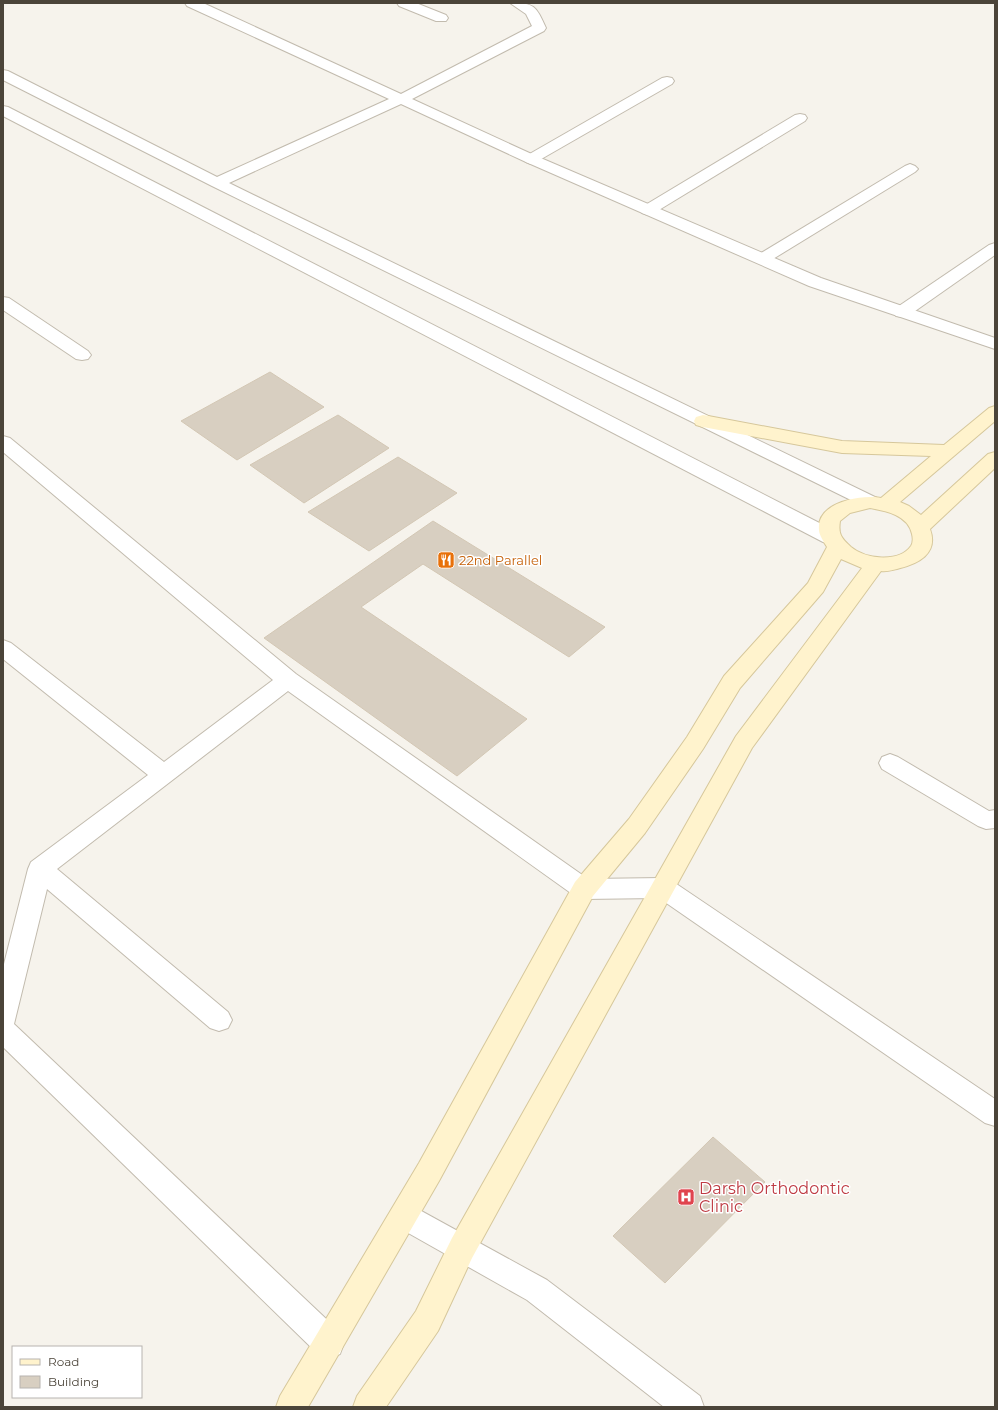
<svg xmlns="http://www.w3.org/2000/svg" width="998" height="1410" font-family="Montserrat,sans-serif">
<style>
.building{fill:#d8cfc1;stroke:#d3c7b4}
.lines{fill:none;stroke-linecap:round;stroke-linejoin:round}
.minor-casing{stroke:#c2bbae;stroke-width:2}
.tertiary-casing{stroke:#c2bbae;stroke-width:2}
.secondary-casing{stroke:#d6c79b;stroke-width:2}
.minor{fill:#fff;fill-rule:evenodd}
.tertiary{fill:#fff;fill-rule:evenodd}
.secondary{fill:#fff3cd;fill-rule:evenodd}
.labels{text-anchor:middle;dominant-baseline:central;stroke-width:3;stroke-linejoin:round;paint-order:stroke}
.food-label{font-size:13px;fill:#c56008;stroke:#fff;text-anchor:start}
.near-health-label{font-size:16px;fill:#be3a42;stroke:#fff;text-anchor:start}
</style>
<rect width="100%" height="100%" fill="#f6f3ec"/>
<g class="building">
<path d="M270,372L324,407L237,460L181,421Z"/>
<path d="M338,415L389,448L304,503L250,465Z"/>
<path d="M398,457L457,493L369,551L308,512Z"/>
<path d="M433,521L605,627L569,657L423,564L361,607L527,719L457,776L264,638Z"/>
<path d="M713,1137L765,1182L665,1283L613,1236Z"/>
</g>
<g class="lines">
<defs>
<g id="minor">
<path d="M397,3H416L446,15L448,18L446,21H436L399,6Z"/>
<path d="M667,77L672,78L674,81L672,84L536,162L531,164L526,162L523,159L526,156L662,78Z"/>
<path d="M800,114L805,115L807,118L805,121L654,213L648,215L642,213L640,210L642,207L795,115Z"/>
<path d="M910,164L915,166L918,169L915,172L768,262L762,264L756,262L754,259L756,256L905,166Z"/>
<path d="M995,243V255L908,316L902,317L896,316L893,312L896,308L989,245Z"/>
<path d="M3,297L9,298L88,351L91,355L88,359L82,360L76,359L3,310Z"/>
<path d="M3,436L10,438L296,674L588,879L663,878L672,881L995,1099V1126L985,1123L659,898L584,899L575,896L288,691L57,869L228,1012L232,1020L228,1028L219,1031L210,1028L47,889L14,1024L340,1332L344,1343L340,1354L329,1358L318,1354L3,1047V968L28,869L31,862L148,775L3,659V640L11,643L164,762L273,680L3,452Z"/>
<path d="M890,754L898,757L989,811L995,810V828L986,829L978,826L882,769L879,763L882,757Z"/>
<path d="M404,1203L414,1207L547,1280L700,1396L704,1407H664L527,1300L394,1225L390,1216L394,1207Z"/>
</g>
<g id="tertiary">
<path d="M185,3H203L401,94L532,26L526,14L510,3C535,3 536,6 546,28L544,31L412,99L536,156L821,278L995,338V349L809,286L526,162L401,104L229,183L877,498L880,502L877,506L870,508L863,506L212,186L3,80V70L8,71L217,177L389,99L187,6Z"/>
<path d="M3,106L8,107L837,532L840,537L837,542L830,544L823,542L3,116Z"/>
</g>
<path id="secondary" d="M995,406V421L900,502L909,506L921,515L988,454L995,452V468L930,529C939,554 918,564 897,569C892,570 887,572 881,571L752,748L472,1258L438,1331L386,1407H353L357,1396L416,1311L452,1238L736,736L862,568L841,559L823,592L740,688L703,749L645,833L593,896L439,1181L308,1407H276L280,1396L419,1163L575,882L629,819L687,737L724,676L808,583L827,547C824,542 819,535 819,530C816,502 862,494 881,498L931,456L842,453L703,427L696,425L694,421L696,417L703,415L842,441L944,445L989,408ZM870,508C886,511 908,515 912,534C913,538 913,543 911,546C899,563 865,559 851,547C841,538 838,534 840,521L850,513Z"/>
</defs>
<use href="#minor" class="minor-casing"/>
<use href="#tertiary" class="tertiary-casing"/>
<use href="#secondary" class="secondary-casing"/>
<use href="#minor" class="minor"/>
<use href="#tertiary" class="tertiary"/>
<use href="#secondary" class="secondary"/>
</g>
<defs>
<symbol id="restaurant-square" viewBox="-11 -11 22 22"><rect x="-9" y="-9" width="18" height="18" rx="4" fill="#e8710a" stroke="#fff"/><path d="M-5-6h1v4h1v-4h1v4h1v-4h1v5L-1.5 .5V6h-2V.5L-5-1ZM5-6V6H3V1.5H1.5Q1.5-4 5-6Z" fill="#fff"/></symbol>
<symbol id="hospital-square" viewBox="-11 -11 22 22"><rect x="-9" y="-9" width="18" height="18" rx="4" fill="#e0444e" stroke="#fff"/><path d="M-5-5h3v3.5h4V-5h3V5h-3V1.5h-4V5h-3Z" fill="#fff"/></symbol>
</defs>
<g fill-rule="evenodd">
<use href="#restaurant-square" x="436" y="550" width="20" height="20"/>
<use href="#hospital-square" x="676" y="1187" width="20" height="20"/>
</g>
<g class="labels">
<g class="food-label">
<text x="459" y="560">22nd Parallel</text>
</g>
<g class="near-health-label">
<text x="699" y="1188">Darsh Orthodontic<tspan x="699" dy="18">Clinic</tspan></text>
</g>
</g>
<rect width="998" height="1410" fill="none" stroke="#4b4439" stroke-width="8"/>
<rect x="12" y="1346" width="130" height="52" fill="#ffffff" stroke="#b7b4b0"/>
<rect x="20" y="1359" width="20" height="6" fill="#fff3cd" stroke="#b7b4b0"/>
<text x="48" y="1366" font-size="12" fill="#4b4439">Road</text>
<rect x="20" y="1376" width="20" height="12" fill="#d8cfc1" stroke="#b7b4b0"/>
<text x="48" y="1386" font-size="12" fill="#4b4439">Building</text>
</svg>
